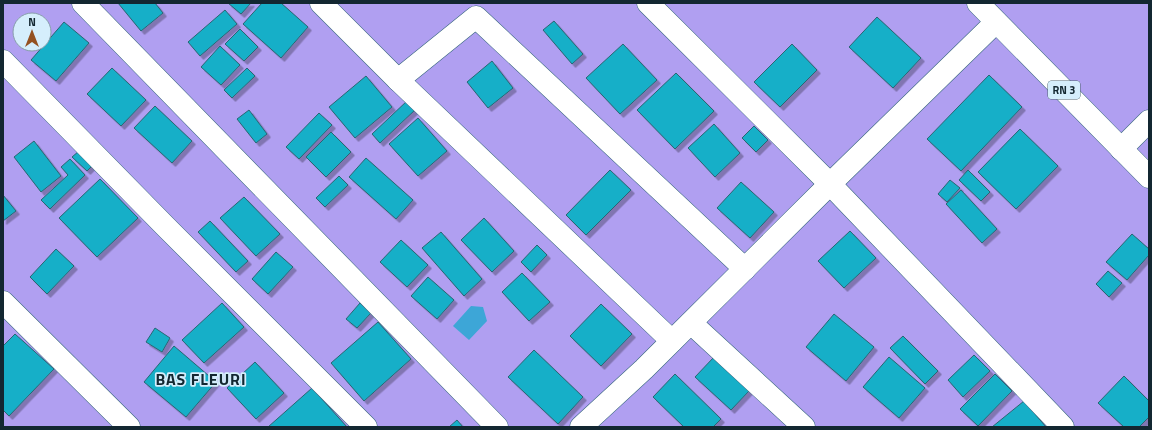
<svg xmlns="http://www.w3.org/2000/svg" width="1152" height="430" font-family="'Titillium Web',sans-serif">
<style>
.green{fill:#b09ff1;fill-rule:evenodd}
.water{fill:#3da6d7}
.building{fill:#14afc8;stroke:#2a6672;filter:url(#shadow)}
.lines{fill:none;stroke-linecap:round;stroke-linejoin:round}
.street-casing{stroke:#37667e;stroke-width:23}
.highway-casing{stroke:#37667e;stroke-width:23}
.street{stroke:#fff;stroke-width:22}
.highway{stroke:#fff;stroke-width:22}
.labels{text-anchor:middle;dominant-baseline:central;stroke-width:3.5;stroke-linejoin:round;paint-order:stroke}
.shield{fill:#d5eefc;stroke:#4d636e;stroke-width:1}
.shield-label{font-size:11px;font-weight:bold;fill:#132731}
.district-label{font-size:16px;font-weight:bold;letter-spacing:1px;fill:#132731;stroke:#d5eefc}
</style>
<defs>
<filter id="shadow"><feDropShadow dx="3.5" dy="3.5" stdDeviation="0" flood-color="#0004"/></filter>
</defs>
<rect width="100%" height="100%" fill="#a0d1ec"/>
<path class="green" d="M3,3H1149V427H3ZM20,20H44V44H20Z"/>
<path class="water" d="M471,306L483,307L487,321L469,340L453,326Z"/>
<g class="building">
<path d="M118,3H155L163,13L141,31Z"/>
<path d="M228,3H251L241,14Z"/>
<path d="M262,3H281L308,27L281,58L243,24Z"/>
<path d="M225,10L237,24L200,56L188,42Z"/>
<path d="M877,17L921,58L893,88L849,47Z"/>
<path d="M554,21L583,54L572,64L543,30Z"/>
<path d="M64,22L89,43L56,81L31,60Z"/>
<path d="M240,29L258,47L244,61L225,44Z"/>
<path d="M623,44L657,80L620,114L586,78Z"/>
<path d="M792,44L817,70L780,107L754,82Z"/>
<path d="M220,46L240,65L221,85L201,67Z"/>
<path d="M492,61L513,88L488,108L467,82Z"/>
<path d="M112,68L146,100L121,126L87,94Z"/>
<path d="M247,68L255,76L232,98L224,90Z"/>
<path d="M676,73L714,111L675,149L637,110Z"/>
<path d="M989,75L1022,107L961,171L927,139Z"/>
<path d="M366,76L392,107L355,138L329,107Z"/>
<path d="M408,100L416,109L380,143L372,134Z"/>
<path d="M155,106L192,141L172,163L134,128Z"/>
<path d="M249,110L267,134L256,143L237,119Z"/>
<path d="M319,113L332,125L299,159L286,147Z"/>
<path d="M418,118L447,151L418,176L389,144Z"/>
<path d="M714,124L740,153L715,177L688,148Z"/>
<path d="M754,126L768,140L756,152L742,138Z"/>
<path d="M1020,129L1058,166L1016,209L978,172Z"/>
<path d="M331,132L351,152L326,177L306,157Z"/>
<path d="M34,141L61,176L41,192L14,157Z"/>
<path d="M79,151L93,165L87,171L72,157Z"/>
<path d="M366,158L413,200L396,219L349,177Z"/>
<path d="M70,159L85,175L50,209L41,200L68,175L61,167Z"/>
<path d="M610,170L631,190L586,235L566,215Z"/>
<path d="M968,170L990,192L981,201L959,180Z"/>
<path d="M339,176L348,185L325,207L316,198Z"/>
<path d="M100,179L138,218L97,257L59,218Z"/>
<path d="M950,180L960,188L947,202L938,194Z"/>
<path d="M741,182L774,212L750,238L717,208Z"/>
<path d="M961,190L997,229L982,243L946,204Z"/>
<path d="M3,195L16,211L3,221Z"/>
<path d="M244,197L280,234L256,256L220,218Z"/>
<path d="M484,218L514,251L492,272L461,240Z"/>
<path d="M210,221L248,261L236,272L198,232Z"/>
<path d="M850,231L876,258L844,288L818,261Z"/>
<path d="M441,232L482,279L464,296L422,248Z"/>
<path d="M1132,234L1149,249V255L1127,280L1106,262Z"/>
<path d="M401,240L428,265L407,287L380,262Z"/>
<path d="M537,245L547,255L531,272L521,262Z"/>
<path d="M56,249L74,266L47,294L30,277Z"/>
<path d="M276,252L293,267L268,294L252,279Z"/>
<path d="M1108,271L1122,283L1109,297L1096,284Z"/>
<path d="M522,273L550,302L529,321L502,292Z"/>
<path d="M428,277L454,300L437,319L411,296Z"/>
<path d="M222,303L244,327L204,363L182,340Z"/>
<path d="M360,303L371,313L357,328L346,319Z"/>
<path d="M601,304L632,334L601,366L570,336Z"/>
<path d="M834,314L874,347L846,381L806,347Z"/>
<path d="M378,322L411,359L364,401L331,363Z"/>
<path d="M155,328L170,338L162,352L146,342Z"/>
<path d="M15,334L54,369L9,416L3,410V346Z"/>
<path d="M903,336L938,371L925,384L890,348Z"/>
<path d="M174,346L216,382L186,417L144,382Z"/>
<path d="M534,350L583,397L558,424L508,377Z"/>
<path d="M974,355L990,371L963,397L948,380Z"/>
<path d="M714,357L750,390L731,410L695,377Z"/>
<path d="M889,357L925,388L899,418L863,387Z"/>
<path d="M255,362L284,393L256,419L227,388Z"/>
<path d="M675,374L721,419L713,427H684L653,397Z"/>
<path d="M995,374L1012,391L978,426L960,409Z"/>
<path d="M1124,376L1149,401V417L1139,427H1124L1098,403Z"/>
<path d="M312,388L347,427H268Z"/>
<path d="M1024,401L1046,427H992Z"/>
<path d="M457,420L463,427H449Z"/>
</g>
<g class="lines">
<defs>
<g id="street">
<path d="M83,3L497,427"/>
<path d="M321,3L398,80L672,341"/>
<path d="M648,3L830,184L1063,427"/>
<path d="M3,61L165,226L366,427"/>
<path d="M398,80L476,17L745,269"/>
<path d="M1121,149L1149,121"/>
<path d="M3,302L129,427"/>
<path d="M691,323L804,427"/>
<path d="M581,427L644,369L830,184L996,22"/>
</g>
<path id="highway" d="M978,3L1149,177"/>
</defs>
<use href="#street" class="street-casing"/>
<use href="#highway" class="highway-casing"/>
<use href="#street" class="street"/>
<use href="#highway" class="highway"/>
</g>
<g class="labels">
<rect class="shield" x="1048" y="81" width="32" height="18" rx="3"/>
<g class="shield-label">
<text x="1064" y="90">RN 3</text>
</g>
<g class="district-label">
<text x="201" y="379">BAS FLEURI</text>
</g>
</g>
<rect width="1152" height="430" fill="none" stroke="#132731" stroke-width="8"/>
<g transform="translate(32 32)"><circle r="19" fill="#d5eefc" stroke="#879eab"/>
<path d="M0-3L7 15L0 10L-7 15Z" fill="#945121"/>
<text y="-6" font-size="11" font-weight="bold" text-anchor="middle" fill="#132731">N</text>
</g>
</svg>
